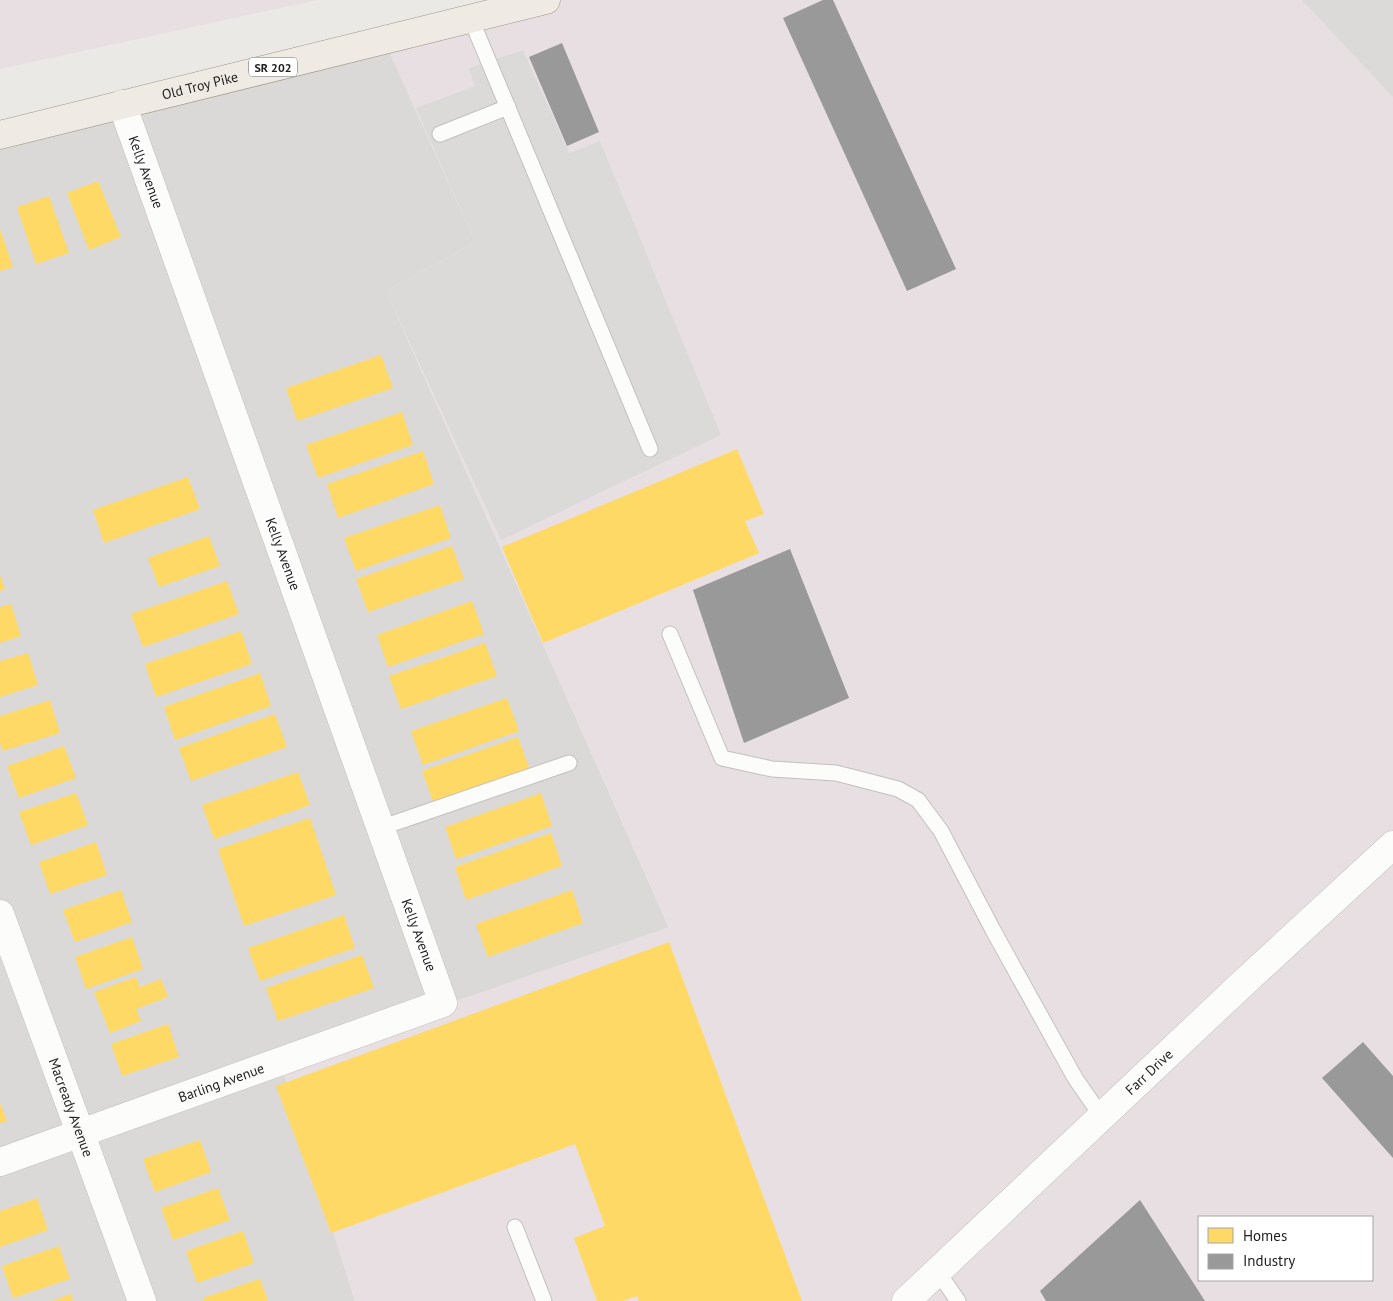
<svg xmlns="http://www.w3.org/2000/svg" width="1393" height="1301" font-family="'PT Sans',sans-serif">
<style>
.residential{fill:#dad9d7}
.industrial{fill:#e8dfe3;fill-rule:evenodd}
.parking{fill:#dbdad9}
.homes{fill:#ffd966}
.industry{fill:#999}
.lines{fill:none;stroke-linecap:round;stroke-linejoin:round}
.lane-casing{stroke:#c1c0be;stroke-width:17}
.street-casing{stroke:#c1c0be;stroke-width:29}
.primary-casing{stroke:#9f9784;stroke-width:29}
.lane{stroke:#fcfcfb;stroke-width:15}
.street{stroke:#fcfcfb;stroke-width:28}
.primary{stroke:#efebe4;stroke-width:28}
.labels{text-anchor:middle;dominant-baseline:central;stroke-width:5;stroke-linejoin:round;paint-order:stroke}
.shield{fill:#fff;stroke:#616161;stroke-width:1}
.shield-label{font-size:12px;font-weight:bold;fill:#1d1d1d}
.street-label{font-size:14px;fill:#1d1d1d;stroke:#fff}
</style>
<rect width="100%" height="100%" fill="#ebe9e5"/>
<path class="residential" d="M384,40L475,242L386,291L669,928L280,1062L355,1301H0V133Z"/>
<g class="industrial">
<path d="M0,0H317L0,69Z"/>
<path d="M543,0H1393V1301H355L280,1062L669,927L386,291L475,242L384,40ZM1199,1217H1372V1280H1199Z"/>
</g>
<g class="parking">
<path d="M1302,0H1393V97Z"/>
<path d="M523,50L569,153L600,141L721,435L501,540L386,291L475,242L416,108L475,86L469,68Z"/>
</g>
<g class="homes">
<path d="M98,181L121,237L89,250L67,193Z"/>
<path d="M49,196L69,253L36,264L17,207Z"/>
<path d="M0,229L13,267L0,271Z"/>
<path d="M381,355L393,388L297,421L286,388Z"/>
<path d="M402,412L413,445L318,478L306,445Z"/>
<path d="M737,449L764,514L745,521L759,553L543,643L502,547Z"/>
<path d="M423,451L434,484L338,518L327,484Z"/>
<path d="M188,477L200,509L104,543L93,510Z"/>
<path d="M440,505L451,538L356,571L344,538Z"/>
<path d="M209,536L220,566L159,587L148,558Z"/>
<path d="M452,546L464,579L368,612L356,579Z"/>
<path d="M0,575L5,589L0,591Z"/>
<path d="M227,581L239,614L143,647L131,614Z"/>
<path d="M472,601L484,634L388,667L377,635Z"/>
<path d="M11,604L21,636L0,643V607Z"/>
<path d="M241,631L252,664L156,697L145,664Z"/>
<path d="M485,643L497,676L401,709L389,676Z"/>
<path d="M28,653L38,685L0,697V661Z"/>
<path d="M260,673L271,706L175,740L164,707Z"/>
<path d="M507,698L519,731L423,765L411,731Z"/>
<path d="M50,700L60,733L3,751L0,743V716Z"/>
<path d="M275,714L287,747L191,781L179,748Z"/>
<path d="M518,737L530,770L434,804L422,771Z"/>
<path d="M64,746L76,778L19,798L7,766Z"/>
<path d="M298,772L310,805L214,839L202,805Z"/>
<path d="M76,793L88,825L31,845L19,812Z"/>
<path d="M541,793L552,826L456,859L445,827Z"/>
<path d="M310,818L336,895L244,926L218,849Z"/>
<path d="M551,833L562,866L466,900L455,867Z"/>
<path d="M96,842L107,875L50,894L39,862Z"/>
<path d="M121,890L132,922L75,942L63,910Z"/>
<path d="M572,890L583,923L488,957L476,924Z"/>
<path d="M344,915L355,948L260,981L248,948Z"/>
<path d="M132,937L143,969L86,989L75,957Z"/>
<path d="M669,942L802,1301H639L637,1296L623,1301H597L574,1238L605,1226L575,1144L331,1233L276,1086Z"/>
<path d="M362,955L374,988L278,1021L266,988Z"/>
<path d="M136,977L140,987L161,979L168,997L136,1009L141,1021L110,1033L94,992Z"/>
<path d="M168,1024L179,1057L122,1076L111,1044Z"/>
<path d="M0,1103L7,1121L0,1123Z"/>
<path d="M200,1140L211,1172L155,1192L143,1159Z"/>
<path d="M218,1188L230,1220L173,1240L161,1208Z"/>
<path d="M37,1198L48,1230L0,1247V1211Z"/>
<path d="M243,1231L254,1263L197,1283L186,1251Z"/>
<path d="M59,1246L70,1279L13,1298L2,1266Z"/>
<path d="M260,1279L268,1301H204L203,1298Z"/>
<path d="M71,1294L73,1301H52Z"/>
</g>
<g class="industry">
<path d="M823,0H833L956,269L907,291L783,18Z"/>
<path d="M562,43L599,132L567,146L529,57Z"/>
<path d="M790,549L849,698L744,743L693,590Z"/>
<path d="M1363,1042L1393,1076V1158L1322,1078Z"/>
<path d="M1140,1200L1205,1301H1046L1040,1291Z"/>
</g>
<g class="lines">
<defs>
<g id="lane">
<path d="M471,19L650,449"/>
<path d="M440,134L508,107"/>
<path d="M670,634L722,758L772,769L836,773L898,789L918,800L941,831L994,932L1075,1078L1102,1117"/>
<path d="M380,828L569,763"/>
<path d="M515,1227L544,1301"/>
<path d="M938,1272L958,1301"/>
</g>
<g id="street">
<path id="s1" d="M0,914L142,1301"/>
<path id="s2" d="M0,1162L443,1003L122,104"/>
<path id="s3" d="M906,1301L1239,987L1393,845"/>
</g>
<g id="primary">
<path id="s4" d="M0,135L546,0"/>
</g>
</defs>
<use href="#lane" class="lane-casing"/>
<use href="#street" class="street-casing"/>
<use href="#primary" class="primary-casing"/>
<use href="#lane" class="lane"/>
<use href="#street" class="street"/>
<use href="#primary" class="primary"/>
</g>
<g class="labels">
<rect class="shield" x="249" y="57.5" width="48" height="19" rx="4"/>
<g class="shield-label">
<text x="273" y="67">SR 202</text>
</g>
<g class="street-label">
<text stroke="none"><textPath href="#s4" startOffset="206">Old Troy Pike</textPath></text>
<text transform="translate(146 172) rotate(70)">Kelly Avenue</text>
<text transform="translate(283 554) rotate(70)">Kelly Avenue</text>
<text transform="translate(419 935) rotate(70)">Kelly Avenue</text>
<text stroke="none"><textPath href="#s3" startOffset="334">Farr Drive</textPath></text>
<text stroke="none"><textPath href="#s2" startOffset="235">Barling Avenue</textPath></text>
<text stroke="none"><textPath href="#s1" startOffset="206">Macready Avenue</textPath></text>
</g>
</g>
<rect x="1198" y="1216" width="175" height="65" fill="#ffffff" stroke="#a5a5a5"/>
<rect x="1208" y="1228" width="25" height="15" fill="#ffd966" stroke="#a5a5a5"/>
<text x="1243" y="1241" font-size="15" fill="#1d1d1d">Homes</text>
<rect x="1208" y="1254" width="25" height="15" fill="#999999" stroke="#a5a5a5"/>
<text x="1243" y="1266" font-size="15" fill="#1d1d1d">Industry</text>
</svg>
